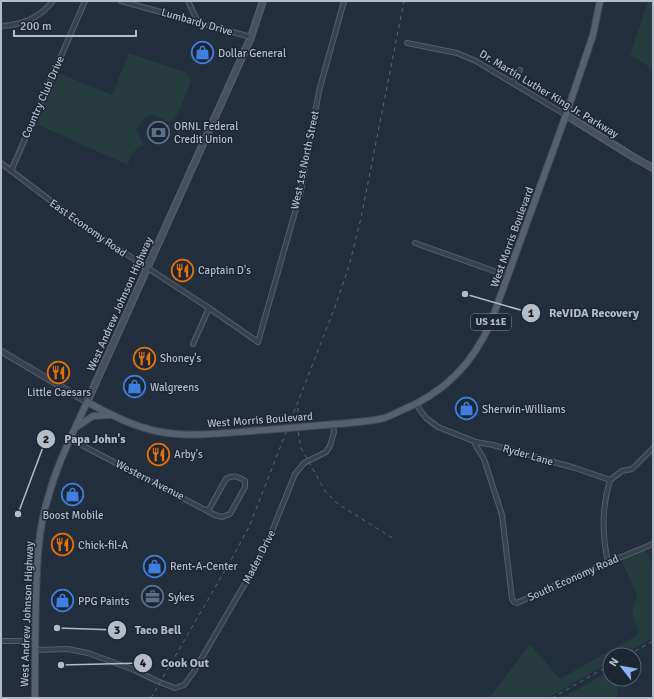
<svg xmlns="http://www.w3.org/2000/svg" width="654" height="699" font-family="Signika,sans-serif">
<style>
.green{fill:#263c3f}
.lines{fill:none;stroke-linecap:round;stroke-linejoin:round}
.minor-casing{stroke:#565f6c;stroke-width:6}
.tertiary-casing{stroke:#565f6c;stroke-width:7}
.secondary-casing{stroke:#565f6c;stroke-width:8}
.primary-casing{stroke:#414a57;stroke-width:8}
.minor{stroke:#38414e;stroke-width:4}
.tertiary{stroke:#38414e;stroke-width:5}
.secondary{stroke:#465061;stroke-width:5.5}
.primary{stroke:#56606e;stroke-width:6}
.rail{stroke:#5a6575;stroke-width:1;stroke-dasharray:4 4;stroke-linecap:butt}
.primary-bridge-casing{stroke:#414a57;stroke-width:8;stroke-linecap:butt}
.primary-bridge{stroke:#56606e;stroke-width:6}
.labels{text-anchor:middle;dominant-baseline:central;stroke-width:3;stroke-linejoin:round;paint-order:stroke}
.shield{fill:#1d2633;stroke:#878f9c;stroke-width:1}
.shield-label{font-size:10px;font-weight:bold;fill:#b4bcc9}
.street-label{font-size:11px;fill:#b4bcc9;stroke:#1d2633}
.poi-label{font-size:11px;fill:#b4bcc9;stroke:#1d2633;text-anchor:start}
.leader{fill:none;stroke:#b4bcc9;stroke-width:1.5}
.callout-dot{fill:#b4bcc9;stroke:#1d2633;stroke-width:1.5}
.mark-label{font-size:12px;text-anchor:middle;font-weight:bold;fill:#111}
.callout-label{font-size:12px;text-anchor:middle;font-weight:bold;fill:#b4bcc9;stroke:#1d2633;stroke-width:3;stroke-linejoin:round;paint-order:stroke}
</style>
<rect width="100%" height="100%" fill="#242f3e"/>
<g class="green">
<path d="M648,1H653V69L630,55Z"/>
<path d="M129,53L187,73L191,82L178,113L171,121H167L152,114C144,116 140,124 136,130L144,145C134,149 130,155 128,165L36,124L59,73L112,95Z"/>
<path d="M645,550L653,565V638L623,655H610V662L548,698H489L530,644L560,679L639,634L632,612L637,596L621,559Z"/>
<path d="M610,671V679H618L617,698H562Z"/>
</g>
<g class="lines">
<defs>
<g id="minor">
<path d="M121,1L251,37"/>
<path d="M188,1L198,22"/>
<path d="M1,26C21,25 40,18 53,1"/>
<path d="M407,43L457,53L476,61L566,115"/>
<path d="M513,82L520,70"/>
<path d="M1,163L85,227L209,308L258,342L301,191L319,91L344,1"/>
<path d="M11,171L85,1"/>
<path d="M415,243L508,276"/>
<path d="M193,344L209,308"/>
<path d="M417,405L420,410L426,418L438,427L476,442L493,445L575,468L610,480"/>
<path d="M70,439L215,515L222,517L230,514L245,487V481C239,477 233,474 226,479L208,511"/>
<path d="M476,442L475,444L484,459L502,515L512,599L514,602L517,603L585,572L653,544"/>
<path d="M610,480L622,471L632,469L653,448"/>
<path d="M608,562C602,535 602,506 610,480"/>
<path d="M1,641H35"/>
<path d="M35,650L68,649L88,653L132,669L157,681L175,688L184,685L193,673L254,568L266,546L295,474L304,463L326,452L330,446L334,432L333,425"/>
</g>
<path id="tertiary" d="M1,351L87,402"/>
<g id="secondary">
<path d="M566,115L635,158L653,168"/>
<path d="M87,402L251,37L263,1"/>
</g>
<g id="primary">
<path d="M78,426L93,416L109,415"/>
<path d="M313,426C335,424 358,423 380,419C387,418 394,414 400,411C443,394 473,364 491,322L566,115L593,35L600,1"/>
<path d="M35,698C35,664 35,631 36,597C37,563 38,530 48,498C57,464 73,433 87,402C111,415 134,427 161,432C194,438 232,432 265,430"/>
</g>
</defs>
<use href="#minor" class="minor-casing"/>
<use href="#tertiary" class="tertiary-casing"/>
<use href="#secondary" class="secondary-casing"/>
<use href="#primary" class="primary-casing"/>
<use href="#minor" class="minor"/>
<use href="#tertiary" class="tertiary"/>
<use href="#secondary" class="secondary"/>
<use href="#primary" class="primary"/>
<g class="rail">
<path d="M298,408L297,426L301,448L325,491L338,504L394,539"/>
<path d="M628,655L653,641"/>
<path d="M151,698L231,560L249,527L335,307L349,266L361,218L404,1"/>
<path d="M552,698L610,665"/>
</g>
<defs>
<path id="primary-bridge" d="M265,430L313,426"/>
</defs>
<use href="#primary-bridge" class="primary-bridge-casing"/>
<use href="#primary-bridge" class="primary-bridge"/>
</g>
<defs>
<symbol id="shop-ring" viewBox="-11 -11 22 22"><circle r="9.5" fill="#1d2633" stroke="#3f7fe0" stroke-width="1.5"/><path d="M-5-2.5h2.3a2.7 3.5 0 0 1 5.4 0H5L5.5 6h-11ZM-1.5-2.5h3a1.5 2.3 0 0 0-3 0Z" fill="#3f7fe0"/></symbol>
<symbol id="bank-ring" viewBox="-11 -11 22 22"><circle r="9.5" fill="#1d2633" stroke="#5c6f8a" stroke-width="1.5"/><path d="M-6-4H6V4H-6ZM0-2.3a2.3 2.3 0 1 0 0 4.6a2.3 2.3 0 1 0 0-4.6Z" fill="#5c6f8a"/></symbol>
<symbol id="restaurant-ring" viewBox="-11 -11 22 22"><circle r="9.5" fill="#1d2633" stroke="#e8710a" stroke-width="1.5"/><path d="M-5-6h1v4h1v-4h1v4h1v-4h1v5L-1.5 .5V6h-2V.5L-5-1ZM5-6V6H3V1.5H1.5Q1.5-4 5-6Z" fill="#e8710a"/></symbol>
<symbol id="office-ring" viewBox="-11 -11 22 22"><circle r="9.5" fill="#1d2633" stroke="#5c6f8a" stroke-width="1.5"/><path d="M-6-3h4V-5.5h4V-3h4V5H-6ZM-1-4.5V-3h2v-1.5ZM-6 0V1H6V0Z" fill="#5c6f8a"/></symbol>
</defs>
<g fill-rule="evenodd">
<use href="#shop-ring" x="190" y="40" width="25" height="25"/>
<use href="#bank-ring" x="146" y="120" width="25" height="25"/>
<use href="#restaurant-ring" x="170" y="258" width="25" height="25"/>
<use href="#restaurant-ring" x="132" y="346" width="25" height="25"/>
<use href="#restaurant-ring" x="46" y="360" width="25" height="25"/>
<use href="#shop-ring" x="122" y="374" width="25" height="25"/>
<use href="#shop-ring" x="454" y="396" width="25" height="25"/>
<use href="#restaurant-ring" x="146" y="442" width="25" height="25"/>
<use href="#shop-ring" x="60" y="482" width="25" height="25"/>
<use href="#restaurant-ring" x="50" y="532" width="25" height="25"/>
<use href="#shop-ring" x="142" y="554" width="25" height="25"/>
<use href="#office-ring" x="140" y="584" width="25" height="25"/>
<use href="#shop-ring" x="50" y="588" width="25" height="25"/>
</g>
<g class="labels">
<rect class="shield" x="471" y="314" width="40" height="16" rx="3"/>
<g class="shield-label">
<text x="491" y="322">US 11E</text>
</g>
<g class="street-label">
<text transform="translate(197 22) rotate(16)">Lumbardy Drive</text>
<text transform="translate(549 94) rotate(31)">Dr. Martin Luther King Jr. Parkway</text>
<text transform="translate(43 97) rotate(-66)">Country Club Drive</text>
<text transform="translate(305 160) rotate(-78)">West 1st North Street</text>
<text transform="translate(88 228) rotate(35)">East Economy Road</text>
<text transform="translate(512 237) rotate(-70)">West Morris Boulevard</text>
<text transform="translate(120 304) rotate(-66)">West Andrew Johnson Highway</text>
<text transform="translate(260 420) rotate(-4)">West Morris Boulevard</text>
<text transform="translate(528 455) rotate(16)">Ryder Lane</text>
<text transform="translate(150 480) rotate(27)">Western Avenue</text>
<text transform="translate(259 557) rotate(-63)">Maden Drive</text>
<text transform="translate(573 578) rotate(-24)">South Economy Road</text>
<text transform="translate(27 614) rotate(-88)">West Andrew Johnson Highway</text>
</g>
<g class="poi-label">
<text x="218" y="53">Dollar General</text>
<text x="174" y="126">ORNL Federal<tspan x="174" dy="13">Credit Union</tspan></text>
<text x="198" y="270">Captain D's</text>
<text x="160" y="358">Shoney's</text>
<text x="150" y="387">Walgreens</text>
<text x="59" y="392" text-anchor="middle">Little Caesars</text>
<text x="482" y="409">Sherwin-Williams</text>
<text x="174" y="454">Arby's</text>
<text x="73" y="515" text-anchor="middle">Boost Mobile</text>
<text x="78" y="545">Chick-fil-A</text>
<text x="170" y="566">Rent-A-Center</text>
<text x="168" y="597">Sykes</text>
<text x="78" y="601">PPG Paints</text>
</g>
</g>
<path class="leader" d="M465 294L531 313M18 514L46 439M57 628L117 630M61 665L143 663"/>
<g class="callout-dot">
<circle cx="465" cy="294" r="4"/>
<circle cx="18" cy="514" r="4"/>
<circle cx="57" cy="628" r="4"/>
<circle cx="61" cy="665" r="4"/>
<circle cx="531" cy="313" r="10"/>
<circle cx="46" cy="439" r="10"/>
<circle cx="117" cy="630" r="10"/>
<circle cx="143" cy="663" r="10"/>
</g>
<g class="mark-label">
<text x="531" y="317">1</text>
<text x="46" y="443">2</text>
<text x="117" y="634">3</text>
<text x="143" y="667">4</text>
</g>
<g class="callout-label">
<text x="594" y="317">ReVIDA Recovery</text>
<text x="95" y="443">Papa John's</text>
<text x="158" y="634">Taco Bell</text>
<text x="185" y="667">Cook Out</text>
</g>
<rect width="654" height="699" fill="none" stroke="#b4bcc9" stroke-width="4"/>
<g transform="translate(622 667) rotate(301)"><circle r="19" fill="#1d2633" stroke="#59626f"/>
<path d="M0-3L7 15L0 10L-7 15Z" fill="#8ab4f8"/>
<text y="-6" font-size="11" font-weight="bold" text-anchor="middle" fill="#b4bcc9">N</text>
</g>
<path d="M14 30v6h122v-6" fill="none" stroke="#b4bcc9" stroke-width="2"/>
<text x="20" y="30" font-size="12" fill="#b4bcc9" stroke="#1d2633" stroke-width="3" paint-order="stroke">200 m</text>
</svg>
